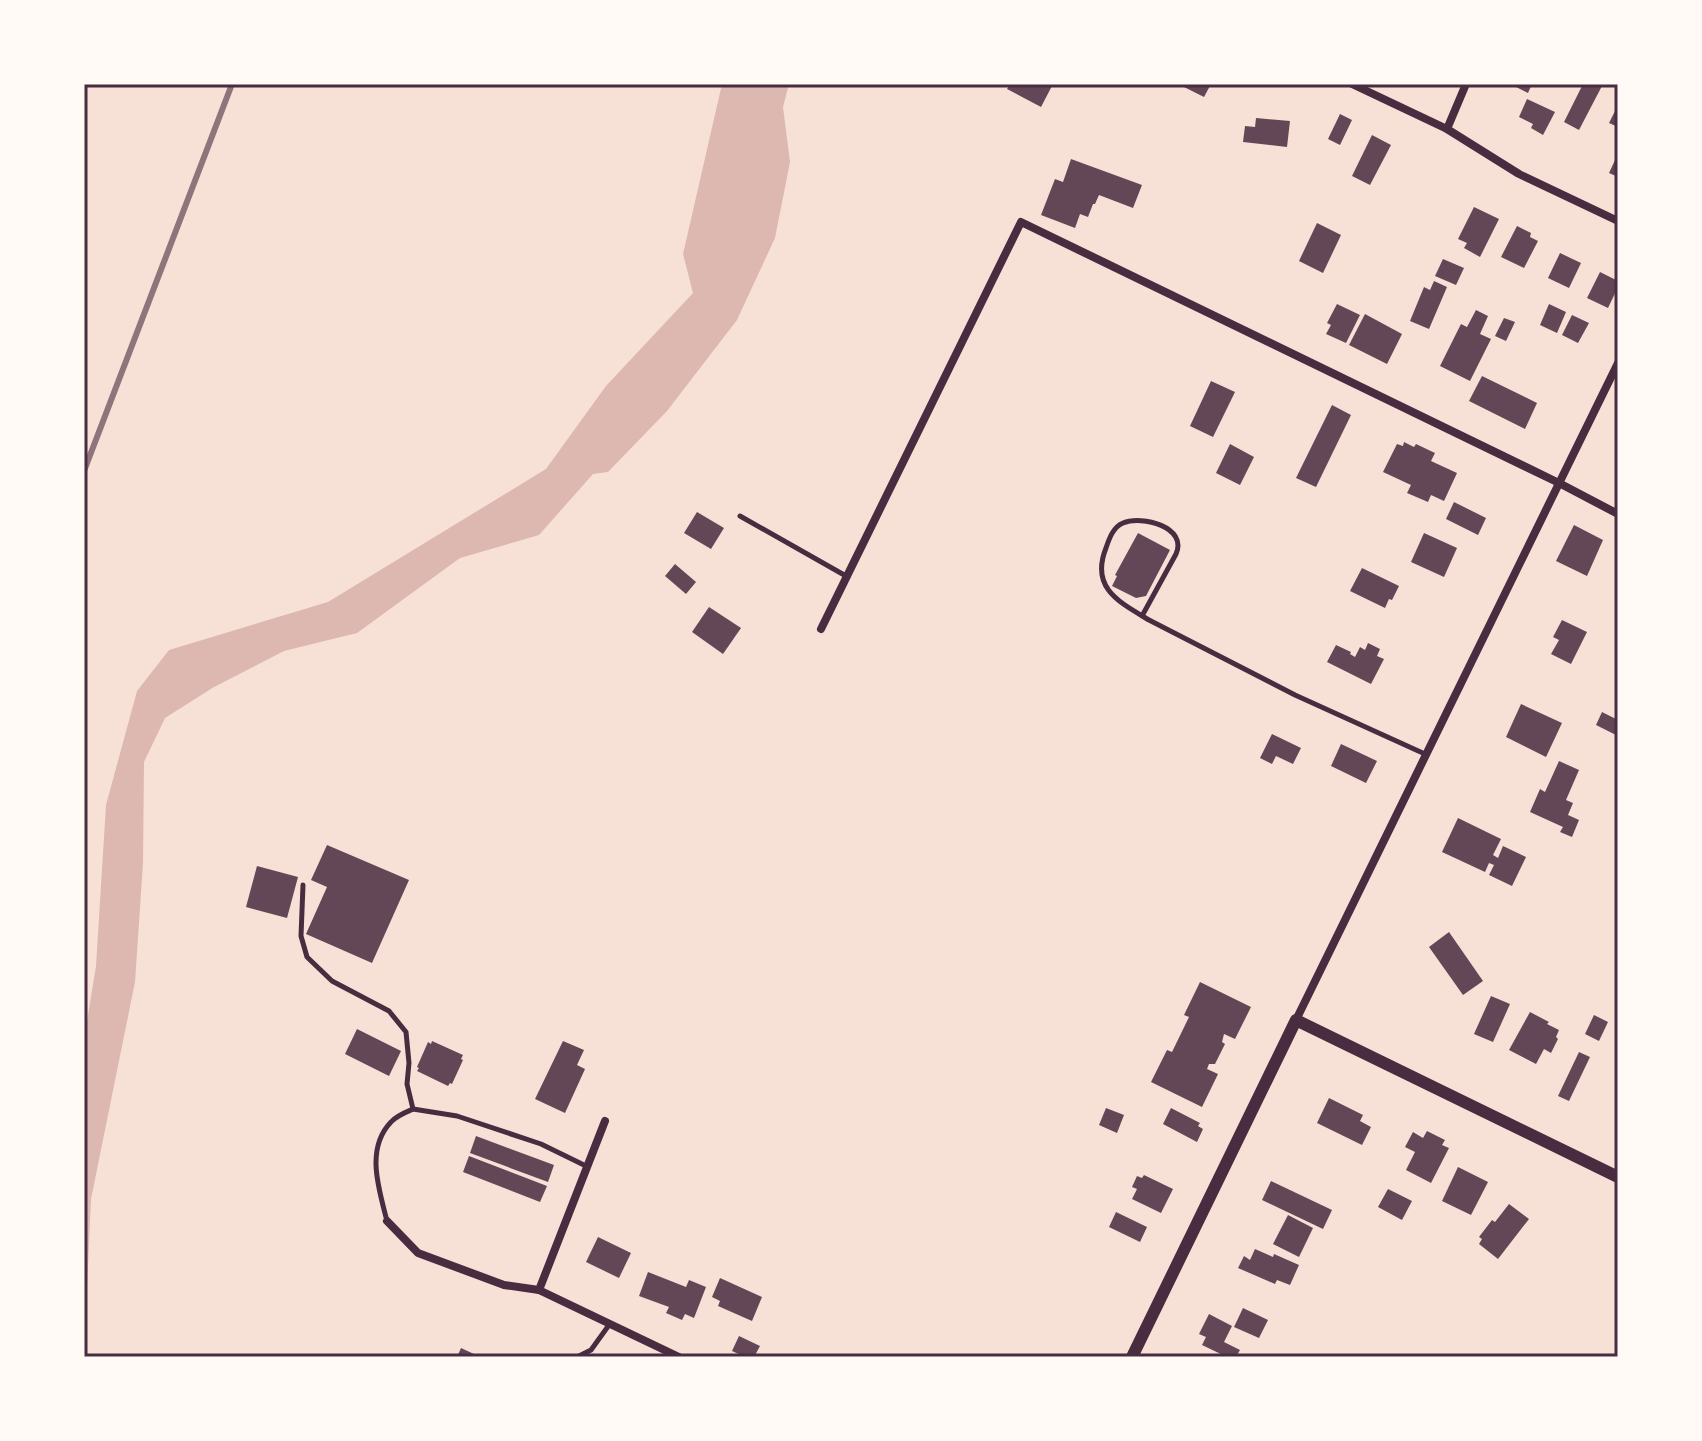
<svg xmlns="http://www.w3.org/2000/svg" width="1702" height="1441" font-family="'Open Sans',sans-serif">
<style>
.water{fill:#dcb8b0}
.building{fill:#644757}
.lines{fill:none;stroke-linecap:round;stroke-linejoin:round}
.service{stroke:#4a2c40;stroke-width:5}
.minor{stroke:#4a2c40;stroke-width:8}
.tertiary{stroke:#4a2c40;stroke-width:12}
.rail{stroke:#8f747c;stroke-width:6}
.neatline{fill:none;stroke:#4a2c40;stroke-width:3}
</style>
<rect width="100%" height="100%" fill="#f7e1d7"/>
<path class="water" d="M722,84H789L783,107L790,162L775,238L737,320L667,411L608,472L593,474L539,535L460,558L357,633L284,651L214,687L165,718L144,762L143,863L135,982L91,1199L84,1357V1040L96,966L106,805L137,691L169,650L328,602L546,469L606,386L693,293L683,254Z"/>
<g class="building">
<path d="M1010,84H1053L1041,107L1007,89Z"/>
<path d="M1178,84H1211L1204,97Z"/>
<path d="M1510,84H1532L1528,93Z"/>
<path d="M1583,84H1603L1579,130L1564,122Z"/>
<path d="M1527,99L1555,112L1543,135L1531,128L1533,124L1519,117Z"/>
<path d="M1616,109L1618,110V127L1609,123Z"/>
<path d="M1340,114L1352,120L1340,145L1328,139Z"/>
<path d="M1256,118L1290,121L1287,147L1243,142L1245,126L1255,127Z"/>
<path d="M1372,135L1391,145L1370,185L1352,176Z"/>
<path d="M1616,158L1618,159V177L1609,173Z"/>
<path d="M1071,159L1142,185L1133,208L1099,195L1095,204H1093L1088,217L1080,214L1075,228L1041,215L1055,179L1063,182Z"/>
<path d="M1474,207L1499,219L1480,257L1464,248L1467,243L1458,239Z"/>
<path d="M1317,223L1341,235L1323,273L1299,261Z"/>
<path d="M1517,226L1531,233L1530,237L1538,241L1524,268L1501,257Z"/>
<path d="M1560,253L1581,263L1569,288L1548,278Z"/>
<path d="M1443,259L1464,268L1456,285L1435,276Z"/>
<path d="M1600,272L1618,281V287L1608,308L1587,298Z"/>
<path d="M1434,281L1447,287L1429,329L1410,321L1424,287L1430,290Z"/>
<path d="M1337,304L1360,315L1346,343L1326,334L1331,325L1327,323Z"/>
<path d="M1549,304L1566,312L1557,333L1540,325Z"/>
<path d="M1476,310L1488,316L1480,334L1491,339L1470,381L1440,366L1461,324L1467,327Z"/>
<path d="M1365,314L1402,334L1387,364L1349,345Z"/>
<path d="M1572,315L1589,323L1578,343L1562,335Z"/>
<path d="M1504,318L1515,322L1506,341L1495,336Z"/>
<path d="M1482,376L1537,403L1525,429L1469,401Z"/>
<path d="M1211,381L1235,392L1213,437L1190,426Z"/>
<path d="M1332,405L1351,415L1316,487L1296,478Z"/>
<path d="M1404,442L1414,447L1416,444L1435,453L1431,461L1457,473L1444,501L1431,495L1428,502L1407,493L1411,485L1383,472L1397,444L1403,446Z"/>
<path d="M1230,444L1254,457L1240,485L1216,473Z"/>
<path d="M1454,502L1486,518L1478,535L1446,519Z"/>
<path d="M697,512L724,528L711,549L684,533Z"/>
<path d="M1574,525L1603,540L1587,576L1556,561Z"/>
<path d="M1138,533L1170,550L1146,596L1136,598L1112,586L1117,576L1115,575Z"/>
<path d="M1424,533L1457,548L1444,577L1411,562Z"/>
<path d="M675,564L696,582L686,594L665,576Z"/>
<path d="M1362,568L1399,586L1392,600L1389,599L1385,608L1350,591Z"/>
<path d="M709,607L741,628L723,654L692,632Z"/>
<path d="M1562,620L1587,632L1571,664L1551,654L1559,640L1553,637Z"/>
<path d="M1368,643L1380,649L1377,656L1384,659L1371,684L1327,662L1336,645L1351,652L1350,654L1355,657L1360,647L1365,650Z"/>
<path d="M1521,704L1562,723L1546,757L1506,737Z"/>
<path d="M1602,712L1618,720V736L1596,725Z"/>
<path d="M1272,734L1301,748L1293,764L1276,756L1272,764L1260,758Z"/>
<path d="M1341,744L1377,761L1366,783L1331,766Z"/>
<path d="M1559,761L1579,770L1566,800L1573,803L1568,815L1579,820L1572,837L1560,832L1563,827L1530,812L1540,789L1545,792Z"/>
<path d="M1458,818L1501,839L1493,855L1498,858L1503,846L1526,857L1512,886L1489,875L1494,865L1489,863L1485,872L1442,852Z"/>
<path d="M327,845L409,880L372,963L306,934L327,887L311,880Z"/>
<path d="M257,866L298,877L287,918L246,907Z"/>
<path d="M1449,932L1483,981L1463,995L1429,947Z"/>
<path d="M1200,982L1251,1007L1235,1039L1224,1034L1222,1042L1225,1044L1215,1064H1209L1207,1069L1218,1074L1202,1107L1151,1082L1167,1050L1172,1052L1189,1017L1184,1015Z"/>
<path d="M1491,996L1510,1004L1493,1042L1474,1034Z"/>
<path d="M1530,1012L1549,1022L1547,1024L1559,1030L1556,1037L1558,1039L1551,1053L1544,1049L1536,1064L1509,1050Z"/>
<path d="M1594,1015L1608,1022L1599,1041L1585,1034Z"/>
<path d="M357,1029L401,1051L389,1076L345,1054Z"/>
<path d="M432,1041L463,1055L461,1059L463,1060L452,1084L450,1083L448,1086L417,1071L419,1068L417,1067L428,1042L431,1044Z"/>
<path d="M563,1041L584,1050L577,1065L585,1069L565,1113L535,1099Z"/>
<path d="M1579,1052L1590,1057L1569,1101L1558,1096Z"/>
<path d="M1329,1098L1363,1115L1360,1121L1371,1127L1362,1145L1317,1123Z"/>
<path d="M1106,1108L1124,1115L1117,1133L1099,1125Z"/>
<path d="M1171,1108L1200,1123L1198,1126L1203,1129L1197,1142L1163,1124Z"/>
<path d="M1427,1131L1445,1140L1442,1145L1449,1148L1431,1183L1406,1170L1415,1152L1405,1147L1413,1132L1423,1138Z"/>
<path d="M476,1136L554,1165L548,1182L470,1153Z"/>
<path d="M469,1156L547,1186L540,1202L463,1172Z"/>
<path d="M1458,1167L1488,1182L1471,1215L1442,1201Z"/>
<path d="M1144,1175L1173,1189L1161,1213L1132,1199L1137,1189L1132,1187L1137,1176L1142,1178Z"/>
<path d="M1271,1181L1332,1210L1323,1229L1262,1200Z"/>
<path d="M1388,1189L1412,1201L1402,1220L1378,1207Z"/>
<path d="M1509,1204L1529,1219L1498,1259L1479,1244L1482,1239L1479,1237L1492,1220L1495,1222Z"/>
<path d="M1116,1212L1147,1227L1140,1242L1109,1227Z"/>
<path d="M1288,1215L1313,1228L1299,1257L1273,1244Z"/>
<path d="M598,1237L631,1253L619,1278L586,1262Z"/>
<path d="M1255,1249L1273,1257L1274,1254L1299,1265L1290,1285L1277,1280L1275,1284L1238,1268L1244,1256L1250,1260Z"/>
<path d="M648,1272L686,1287L689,1280L706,1287L694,1318L685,1314L682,1320L666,1313L669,1307L639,1296Z"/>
<path d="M720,1278L762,1297L752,1321L718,1306L720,1301L712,1297Z"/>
<path d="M1243,1308L1268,1320L1259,1338L1234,1327Z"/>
<path d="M1209,1314L1232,1326L1224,1342L1240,1350L1236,1357H1227L1202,1345L1206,1337L1199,1334Z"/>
<path d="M739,1336L760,1346L754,1357H745L732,1351Z"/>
<path d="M461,1348L474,1354L473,1357H457Z"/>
</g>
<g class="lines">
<g class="service">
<path d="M740,516L846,576"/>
<path d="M1142,616L1176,554C1188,527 1142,515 1123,523C1113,527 1109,539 1106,548C1090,588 1119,602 1149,620L1295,695L1425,754"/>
<path d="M303,885L301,936L307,957L332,981L389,1011L406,1032L409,1063L407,1084L413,1109"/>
<path d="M387,1221C379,1189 365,1149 391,1122C396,1116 406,1112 413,1109L457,1116L541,1144L586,1166"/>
<path d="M577,1357L591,1350L609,1325"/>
</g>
<g class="minor">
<path d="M1352,84L1447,129L1519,174L1618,221"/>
<path d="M1447,129L1466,84"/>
<path d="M821,629L1021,222L1559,483L1618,514"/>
<path d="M1296,1020L1618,363"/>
<path d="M387,1221L418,1253L504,1285L539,1290L679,1357"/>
<path d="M539,1290L605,1121"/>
</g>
<path class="tertiary" d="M1132,1357L1296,1020L1618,1177"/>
<path class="rail" d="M84,471L232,84"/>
</g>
<rect width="1702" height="1441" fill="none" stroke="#fffaf5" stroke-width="172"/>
<rect x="86" y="86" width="1530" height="1269" class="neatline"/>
</svg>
